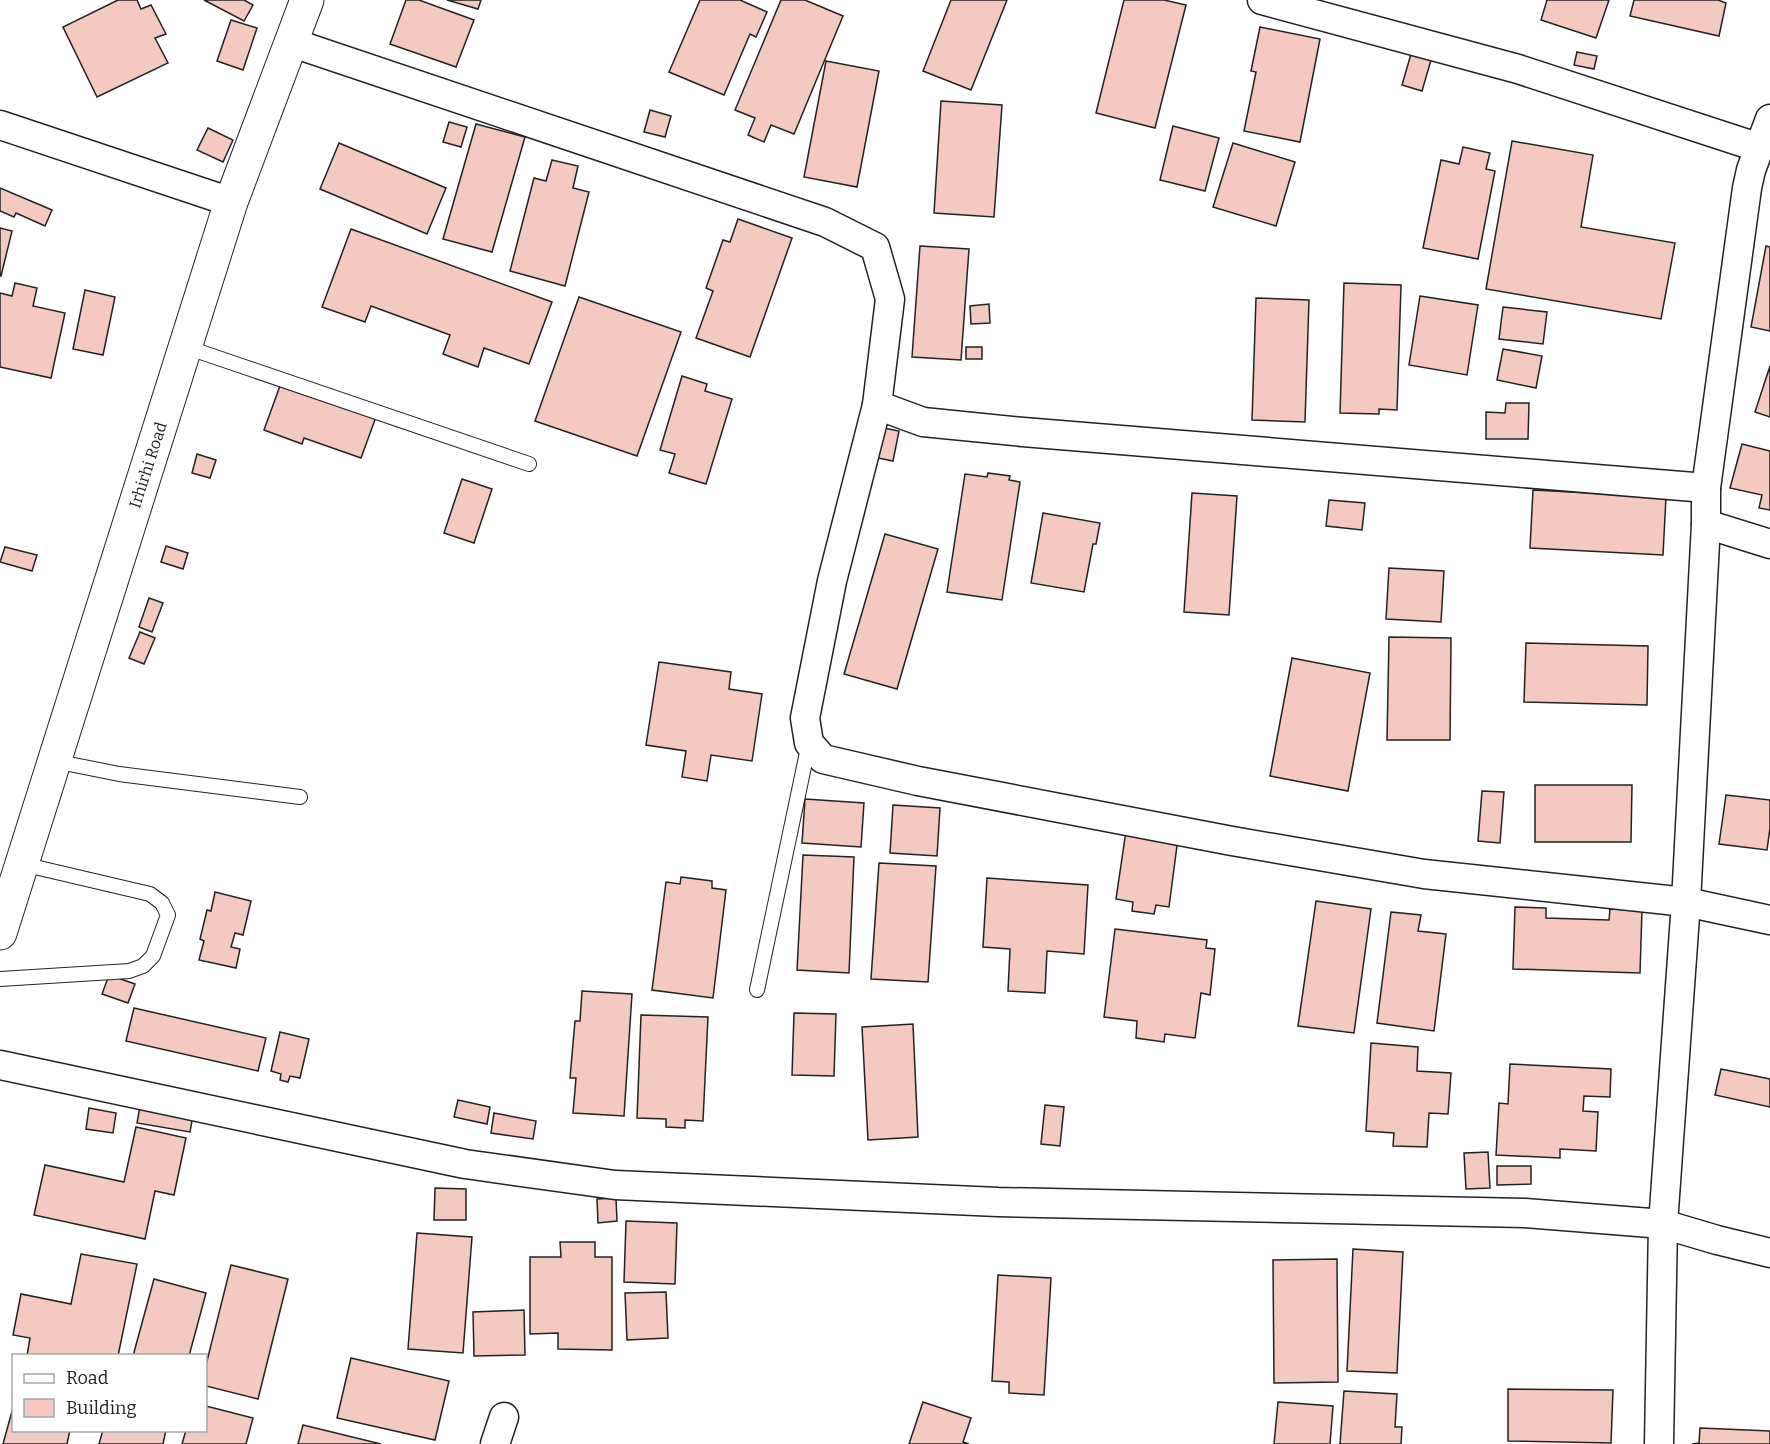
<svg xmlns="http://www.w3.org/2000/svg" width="1770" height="1444" font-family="Bitter,serif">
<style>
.building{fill:#f3c9c0;stroke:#222;stroke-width:1.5}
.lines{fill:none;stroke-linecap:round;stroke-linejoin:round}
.service-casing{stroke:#222;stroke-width:16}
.minor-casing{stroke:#222;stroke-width:31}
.tertiary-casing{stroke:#222;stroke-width:35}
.service{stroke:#fff;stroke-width:14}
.minor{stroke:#fff;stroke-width:28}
.tertiary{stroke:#fff;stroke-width:33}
.labels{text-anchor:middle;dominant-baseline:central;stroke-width:4.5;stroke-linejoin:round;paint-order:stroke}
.street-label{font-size:16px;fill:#222;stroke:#fff}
</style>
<rect width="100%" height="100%" fill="#fff"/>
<g class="building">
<path d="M118,0H137L141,9L151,5L166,34L155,38L168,63L97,97L63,27Z"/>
<path d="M204,0H244L253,5L244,21Z"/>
<path d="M406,0H419L474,20L456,67L390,44Z"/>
<path d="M447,0H481L478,9Z"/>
<path d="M700,0H740L767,12L756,37L750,34L724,95L669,72Z"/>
<path d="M781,0H805L843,16L794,134L771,125L764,142L748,135L755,118L735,110Z"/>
<path d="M951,0H1007L971,90L923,71Z"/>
<path d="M1124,0H1164L1186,5L1155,128L1096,113Z"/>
<path d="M1547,0H1609L1596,38L1541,20Z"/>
<path d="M1634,0H1718L1726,3L1719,36L1630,16Z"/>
<path d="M231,20L257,28L243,70L217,61Z"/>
<path d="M1260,27L1320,39L1300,142L1244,131L1256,72L1251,71Z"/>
<path d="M1577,52L1597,56L1594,69L1574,65Z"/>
<path d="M1411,54L1431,60L1422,91L1402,85Z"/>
<path d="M826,61L879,71L857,187L804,177Z"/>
<path d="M941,101L1002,105L994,217L934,213Z"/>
<path d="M650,110L671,116L665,137L644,132Z"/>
<path d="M449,122L467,127L461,147L443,142Z"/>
<path d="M476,124L525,137L492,252L443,239Z"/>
<path d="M1173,126L1219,138L1205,191L1160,180Z"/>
<path d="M208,128L233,140L223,162L197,150Z"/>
<path d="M1512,141L1593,155L1581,227L1675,243L1661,319L1486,289Z"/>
<path d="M339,143L446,188L427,234L320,189Z"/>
<path d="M1233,143L1295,162L1276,226L1213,207Z"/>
<path d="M1463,147L1490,153L1486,169L1495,171L1478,259L1423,248L1441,160L1459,164Z"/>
<path d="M552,160L578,166L573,188L589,192L565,286L510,271L534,178L546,181Z"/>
<path d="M0,188L52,210L45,226L16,213L14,217L0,211Z"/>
<path d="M738,219L792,238L750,357L696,338L713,291L706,288L723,240L730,242Z"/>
<path d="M0,228L12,231L1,276H0Z"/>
<path d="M351,229L552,302L529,364L484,348L478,367L443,354L450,335L371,306L365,322L322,307Z"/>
<path d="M920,246L969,249L961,360L912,357Z"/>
<path d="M1766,246L1770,247V331L1751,327Z"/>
<path d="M15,283L37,288L33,306L65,313L51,378L0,367V293L12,296Z"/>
<path d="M1344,283L1401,285L1397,410L1379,409V414L1340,413Z"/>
<path d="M85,290L115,297L103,355L73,349Z"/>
<path d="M1420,296L1478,305L1467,375L1409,365Z"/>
<path d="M579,297L681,332L637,456L535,421Z"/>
<path d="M1256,298L1309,300L1305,422L1252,420Z"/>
<path d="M989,304L990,323L971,324L970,306Z"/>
<path d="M1503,307L1547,312L1543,344L1499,339Z"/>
<rect x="966" y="347" width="16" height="12"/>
<path d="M1503,349L1542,356L1536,388L1497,380Z"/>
<path d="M1770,366V417L1755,412Z"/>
<path d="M682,376L707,384L705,391L732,399L706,484L669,473L675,454L660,450Z"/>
<path d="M281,383L376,417L361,458L304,438L302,444L264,430Z"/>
<path d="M1506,403H1529L1528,439H1486V412L1505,413Z"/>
<path d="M879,427L899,431L893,461L873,457Z"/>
<path d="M1742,444L1770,451V510L1759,508L1762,495L1730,488Z"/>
<path d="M197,454L216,460L210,478L192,473Z"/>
<path d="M988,473L1010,476L1009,480L1020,482L1002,600L947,592L965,474L987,477Z"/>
<path d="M462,479L492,489L474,543L444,533Z"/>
<path d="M1533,490L1666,497L1663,555L1530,548Z"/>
<path d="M1192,493L1237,496L1229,615L1184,612Z"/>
<path d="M1329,500L1365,503L1362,530L1326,526Z"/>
<path d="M1043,513L1100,523L1096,544H1093L1084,592L1031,583Z"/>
<path d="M885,534L938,549L897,689L844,674Z"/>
<path d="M166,546L188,553L183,569L161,562Z"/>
<path d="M5,547L37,555L32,571L0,562Z"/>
<path d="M1389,568L1444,571L1441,622L1386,619Z"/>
<path d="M149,598L163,603L152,632L139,627Z"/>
<path d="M140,632L155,638L144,664L129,658Z"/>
<path d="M1389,637L1451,638L1450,740H1387Z"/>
<path d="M1526,643L1648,646L1647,705L1524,702Z"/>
<path d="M1292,658L1370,673L1348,791L1270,776Z"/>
<path d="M659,662L731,672L729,689L762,694L752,761L711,755L707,781L682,777L686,751L646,745Z"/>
<path d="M1535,785H1632L1631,842H1535Z"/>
<path d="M1482,791L1504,792L1500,843L1478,841Z"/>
<path d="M1726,795L1770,800V828L1767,850L1719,844Z"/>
<path d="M805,799L864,803L861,847L802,843Z"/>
<path d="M893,805L940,808L937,856L890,853Z"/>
<path d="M1126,831L1178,838L1169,907L1156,905L1154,914L1132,911L1133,902L1116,899Z"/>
<path d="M803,855L854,857L849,973L797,970Z"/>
<path d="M879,863L936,866L928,982L871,979Z"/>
<path d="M681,877L712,881V888L726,890L713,998L652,990L666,882L680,884Z"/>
<path d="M987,878L1088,885L1084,954L1047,951L1045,993L1008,991L1010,949L983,947Z"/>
<path d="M215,892L251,901L243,935L235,933L231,947L240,949L236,968L199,960L204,941L200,939L207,910L211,911Z"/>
<path d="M1316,901L1371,909L1354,1033L1298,1026Z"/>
<path d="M1515,907L1546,908V918L1609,920L1610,909L1642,910L1640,973L1513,969Z"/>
<path d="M1391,912L1421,915L1418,931L1446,934L1434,1031L1377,1023Z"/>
<path d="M1115,929L1207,940L1206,948L1215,949L1210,995L1201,993L1195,1038L1165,1034L1164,1042L1136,1038L1137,1021L1104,1017Z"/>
<path d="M109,975L135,984L128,1003L102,994Z"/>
<path d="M582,991L632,994L624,1116L573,1113L576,1078H570L575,1021H580Z"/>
<path d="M134,1008L266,1038L258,1071L126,1041Z"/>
<path d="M794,1013L836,1014L834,1076L792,1075Z"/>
<path d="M641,1015L708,1017L703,1121L685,1120V1128L666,1127V1119L637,1118Z"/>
<path d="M913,1024L918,1137L868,1140L862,1027Z"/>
<path d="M280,1032L309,1039L300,1078L290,1076L288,1082L280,1080L281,1074L271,1071Z"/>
<path d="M1371,1043L1418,1047L1417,1071L1451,1073L1448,1114L1429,1113L1427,1147L1393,1146L1394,1133L1366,1131Z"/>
<path d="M1510,1064L1611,1069L1610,1097L1584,1096L1583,1111L1598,1112L1596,1151L1560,1149V1158L1496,1155L1499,1103L1508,1104Z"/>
<path d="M1721,1069L1770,1079V1107L1715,1095Z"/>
<path d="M458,1100L490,1107L487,1124L454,1117Z"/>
<path d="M1045,1105L1064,1107L1060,1146L1041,1144Z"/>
<path d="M140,1106L193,1115L190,1132L137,1123Z"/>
<path d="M89,1108L116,1113L113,1133L86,1129Z"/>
<path d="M494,1113L536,1121L533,1139L491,1133Z"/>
<path d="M136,1127L186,1138L174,1195L155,1191L145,1239L34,1215L45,1165L124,1182Z"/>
<path d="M1488,1152L1490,1188L1466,1189L1464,1153Z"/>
<path d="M1497,1166H1531V1184L1497,1185Z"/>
<path d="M435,1188L466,1189V1220H434Z"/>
<path d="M616,1198L617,1221L598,1223L597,1199Z"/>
<path d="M626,1221L677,1223L675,1284L624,1282Z"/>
<path d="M417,1233L472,1237L463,1353L408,1349Z"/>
<path d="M560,1242H595V1257H612V1350L558,1349V1333L530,1334V1257H561Z"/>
<path d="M1353,1249L1403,1252L1397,1373L1347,1371Z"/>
<path d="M81,1254L137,1264L118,1356H27L30,1338L13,1335L21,1294L71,1304Z"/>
<path d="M1337,1259L1338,1382L1274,1383L1273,1260Z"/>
<path d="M231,1265L288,1279L258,1399L206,1386V1365Z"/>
<path d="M998,1275L1051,1278L1044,1395L1009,1393V1382L992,1381Z"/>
<path d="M154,1279L206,1293L189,1356H133Z"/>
<path d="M666,1292L668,1338L627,1340L625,1293Z"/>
<path d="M524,1310L525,1355L474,1356L473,1312Z"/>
<path d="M351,1358L449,1381L435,1440L337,1418Z"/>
<path d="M1508,1389L1613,1390L1611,1443L1508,1441Z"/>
<path d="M1344,1391L1397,1394L1395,1427H1402L1401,1444H1340Z"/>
<path d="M923,1402L971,1418L963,1442L969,1444H909Z"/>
<path d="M1278,1402L1333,1406L1330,1444H1274Z"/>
<path d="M14,1404V1430H70L67,1444H3Z"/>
<path d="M206,1406L253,1418L246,1444H182L186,1430H206Z"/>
<path d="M303,1425L381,1444H298Z"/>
<path d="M1700,1428L1770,1431V1444H1692L1699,1443Z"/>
<path d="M103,1430H166L163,1444H99Z"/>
</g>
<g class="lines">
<defs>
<g id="service">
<path d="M186,347L529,464"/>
<path d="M54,761L119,774L300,797"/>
<path d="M0,979L129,971L143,966L153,956L168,915L162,903L150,894L22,864"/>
<path d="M757,990L809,743"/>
</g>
<g id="minor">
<path d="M1262,0L1518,69L1760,148"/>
<path d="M290,42L825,222L875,247L890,299L877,405L923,422L1023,432L1706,488"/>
<path d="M0,125L231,202"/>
<path d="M877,405L832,581L805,718L809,743L823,759L918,781L1232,841L1424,874L1686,902L1770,920"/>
<path d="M1706,524L1770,544"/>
<path d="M0,1065L465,1164L615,1185L998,1202L1525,1213L1663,1224L1717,1240L1770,1253"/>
<path d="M495,1444L504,1417"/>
<path d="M1659,1444L1663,1224L1686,902L1706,524V488L1747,188L1751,170L1770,119"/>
</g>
<path id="tertiary" d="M0,933L231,202L307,0"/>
</defs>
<use href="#service" class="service-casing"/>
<use href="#minor" class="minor-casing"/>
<use href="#tertiary" class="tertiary-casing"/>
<use href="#service" class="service"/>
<use href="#minor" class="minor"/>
<use href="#tertiary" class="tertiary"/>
</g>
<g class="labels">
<g class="street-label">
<text transform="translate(148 465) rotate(-72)">Irhirhi Road</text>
</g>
</g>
<rect x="12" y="1354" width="195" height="78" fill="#ffffff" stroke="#a7a7a7" stroke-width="1.5"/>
<rect x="24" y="1374" width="30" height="9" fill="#ffffff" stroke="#a7a7a7" stroke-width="1.5"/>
<text x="66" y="1384" font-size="18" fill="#222222">Road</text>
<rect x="24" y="1399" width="30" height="18" fill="#f3c9c0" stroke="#a7a7a7" stroke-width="1.5"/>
<text x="66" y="1414" font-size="18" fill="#222222">Building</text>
</svg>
